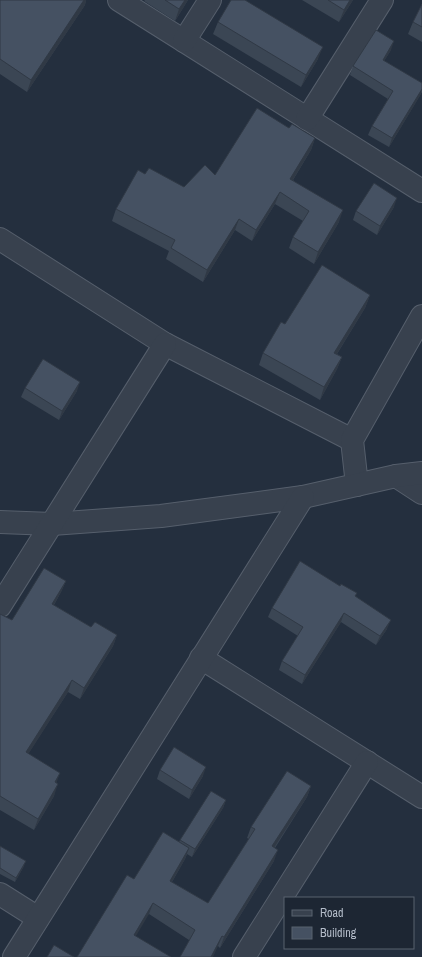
<svg xmlns="http://www.w3.org/2000/svg" width="422" height="957" font-family="'Archivo Narrow',sans-serif">
<style>
.lines{fill:none;stroke-linecap:round;stroke-linejoin:round}
.minor-casing{stroke:#565f6c;stroke-width:24}
.minor{stroke:#38414e;stroke-width:22}
.wall{fill:#3b4654}
.shaded-wall{fill:#303945}
.building{fill:#455162;stroke:#303945}
</style>
<rect width="100%" height="100%" fill="#242f3e"/>
<g class="lines">
<defs>
<g id="minor">
<path d="M119,0L422,191"/>
<path d="M184,41L210,0"/>
<path d="M307,119L382,0"/>
<path d="M0,239L165,344L352,440"/>
<path d="M396,476L422,493"/>
<path d="M357,485L352,440L422,316"/>
<path d="M0,522L52,524L161,516L303,497L396,476L422,473"/>
<path d="M0,606L165,344"/>
<path d="M201,658L422,797"/>
<path d="M0,894L38,918"/>
<path d="M14,957L303,497"/>
<path d="M244,957L367,762"/>
</g>
</defs>
<use href="#minor" class="minor-casing"/>
<use href="#minor" class="minor"/>
</g>
<g class="wall">
<path d="M0,0H86L85,5L27,92L0,74Z"/>
<path d="M145,0H188L175,21L144,1Z"/>
<path d="M302,0H353L339,22Z"/>
<path d="M422,4V42L408,34L413,22Z"/>
<path d="M218,22L318,59L301,87L213,34Z"/>
<path d="M391,50L384,61L422,83V92L389,147L368,135L372,126L388,99L350,75L353,66Z"/>
<path d="M289,128L315,138L311,150L293,180L339,222L314,264L289,248L293,237L303,221L275,204L252,241L235,230L203,282L166,259L169,251L112,221L116,209L145,174L184,187L215,175Z"/>
<path d="M394,207L377,235L353,220L356,211Z"/>
<path d="M370,295L365,308L337,354L342,357L337,369L320,400L259,365L263,353L285,324Z"/>
<path d="M25,388L77,391L59,420L21,397Z"/>
<path d="M66,581L61,592L54,605L91,627L117,635L113,646L80,699L68,692L28,754L56,783L54,796L34,830L0,810V614L12,620Z"/>
<path d="M340,586L357,593L355,596L387,629L376,645L341,622L302,684L279,670L282,661L298,636L268,617L272,608Z"/>
<path d="M160,770L203,776L189,799L157,779Z"/>
<path d="M311,786L307,797L275,848L274,861L220,948L218,946L189,940L149,914L77,957L134,879L179,842L180,840L226,800L223,808L192,857L187,854L185,859L172,882L208,903L249,839L247,838L251,827Z"/>
<path d="M0,846L24,866L15,882L0,874Z"/>
</g>
<g class="shaded-wall">
<path d="M84,0H86L85,5L27,92L31,80Z"/>
<path d="M185,0H188L175,21L179,9Z"/>
<path d="M350,0H353L339,22L344,10Z"/>
<path d="M394,41L391,50L379,69L383,60Z"/>
<path d="M323,47L318,59L301,87L306,75Z"/>
<path d="M422,89L421,94L389,147L392,138Z"/>
<path d="M315,138L311,150L286,191L290,179Z"/>
<path d="M280,192L275,204L252,241L256,230Z"/>
<path d="M397,198L394,207L377,235L380,226Z"/>
<path d="M343,210L339,222L314,264L318,252Z"/>
<path d="M239,219L235,230L203,282L207,270Z"/>
<path d="M370,295L365,308L330,365L334,353Z"/>
<path d="M342,357L337,369L320,400L324,387Z"/>
<path d="M80,382L77,391L59,420L62,411Z"/>
<path d="M66,581L61,592L48,615L52,604Z"/>
<path d="M344,613L341,622L302,684L305,675Z"/>
<path d="M391,620L387,629L376,645L380,636Z"/>
<path d="M117,635L113,646L80,699L84,688Z"/>
<path d="M72,680L68,692L22,764L26,752Z"/>
<path d="M206,767L203,776L189,799L192,790Z"/>
<path d="M60,773L56,784L55,782Z"/>
<path d="M58,784L54,796L34,830L38,819Z"/>
<path d="M311,786L307,797L268,857L272,846Z"/>
<path d="M226,800L223,808L192,857L195,849Z"/>
<path d="M189,848L185,859L166,892L170,881Z"/>
<path d="M278,850L274,861L220,948L224,937Z"/>
<path d="M26,861L24,866L15,882L16,878Z"/>
<path d="M153,903L149,914L130,946L134,935Z"/>
<path d="M222,936L218,946L213,957H211Z"/>
</g>
<g class="building">
<path d="M0,0H84L31,80L0,59Z"/>
<path d="M165,0H185L179,9Z"/>
<path d="M231,0H245L323,47L306,75L218,22Z"/>
<path d="M328,0H350L344,10Z"/>
<path d="M422,4V27L413,22Z"/>
<path d="M376,30L394,41L383,60L422,83V89L392,138L372,126L393,91L353,66Z"/>
<path d="M257,108L289,128L292,124L315,138L290,179L343,210L318,252L293,237L309,211L280,192L256,230L239,219L207,270L171,248L175,240L116,209L138,170L145,174L149,168L184,187L205,165L215,175Z"/>
<path d="M374,183L397,198L380,226L356,211Z"/>
<path d="M322,265L370,295L334,353L342,357L324,387L263,353L281,322L285,324Z"/>
<path d="M43,359L80,382L62,411L25,388Z"/>
<path d="M300,561L340,586L341,584L357,593L355,596L391,620L380,636L344,613L305,675L282,661L303,627L272,608Z"/>
<path d="M44,568L66,581L52,604L91,627L95,622L117,635L84,688L72,680L26,752L60,773L55,782L58,784L38,819L0,796V614L12,620Z"/>
<path d="M174,747L206,767L192,790L160,770Z"/>
<path d="M287,771L311,786L272,846L278,850L224,937L222,936L211,957H180L195,930L153,903L134,935L171,957H77L127,875L134,879L163,832L189,848L170,881L208,903L255,829L251,827Z"/>
<path d="M211,791L226,800L195,849L180,840Z"/>
<path d="M0,846L26,861L16,878L0,868Z"/>
<path d="M54,945L74,957H47Z"/>
</g>
<rect x="284" y="897" width="130" height="52" fill="#1d2633" stroke="#59626f"/>
<rect x="292" y="910" width="20" height="6" fill="#38414e" stroke="#59626f"/>
<text x="320" y="917" font-size="12" fill="#b4bcc9">Road</text>
<rect x="292" y="927" width="20" height="12" fill="#455162" stroke="#59626f"/>
<text x="320" y="937" font-size="12" fill="#b4bcc9">Building</text>
</svg>
